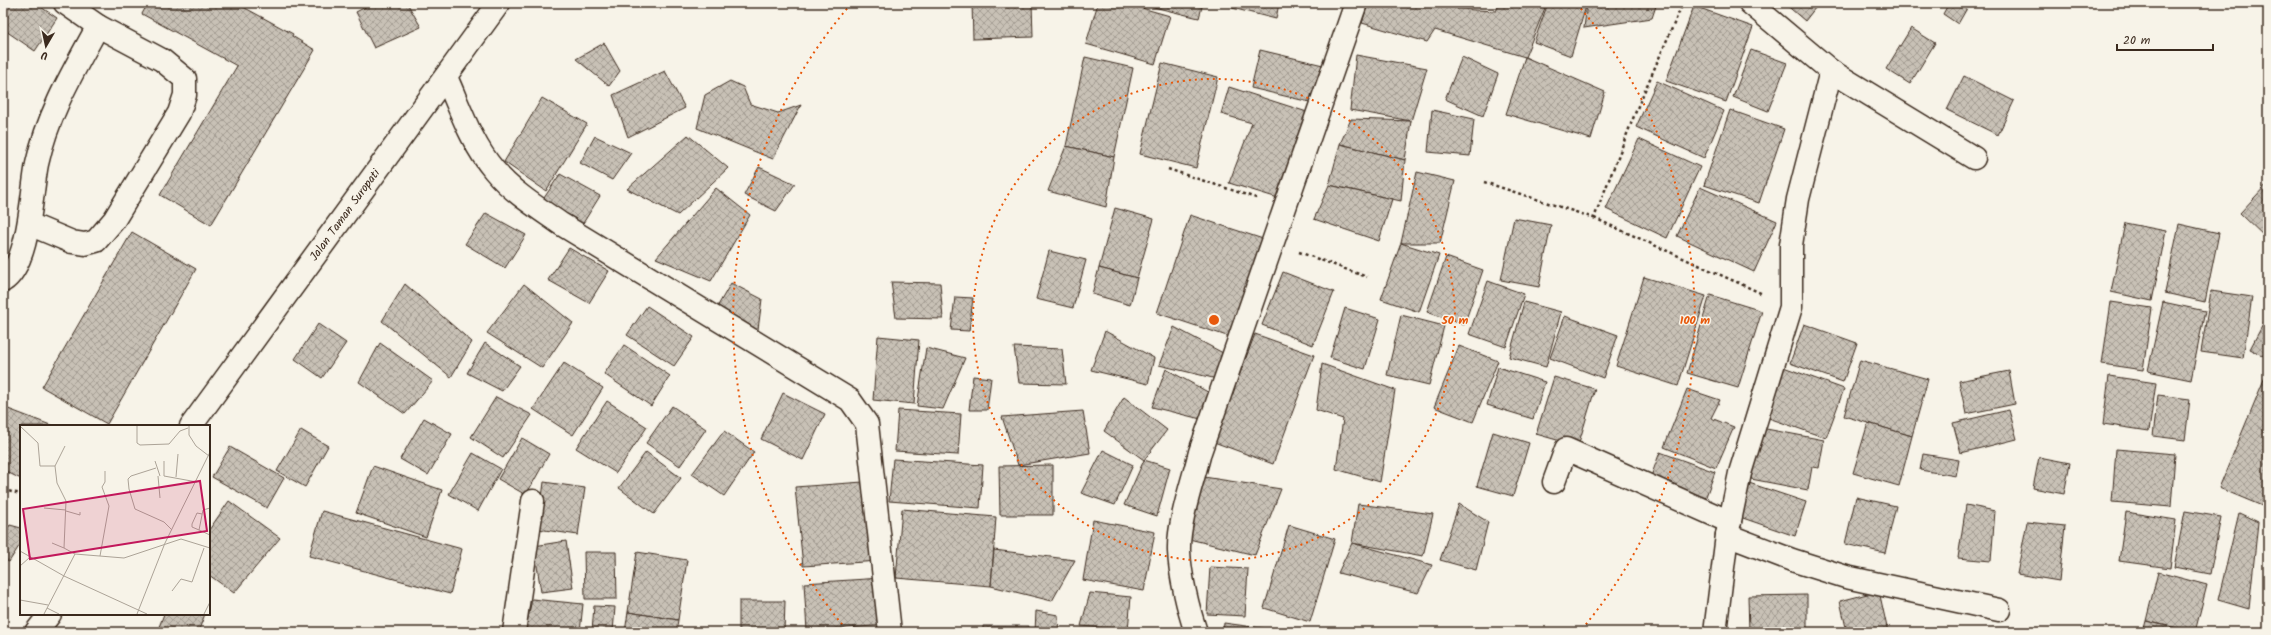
<svg xmlns="http://www.w3.org/2000/svg" width="2271" height="635" font-family="Kalam,sans-serif">
<style>
.building{fill:url(#building-cross-hatch);stroke:#3b2a1e}
.lines{fill:none;stroke-linecap:round;stroke-linejoin:round}
.minor-casing{stroke:#3b2a1e;stroke-width:25}
.path{stroke:#3b2a1e;stroke-width:2.5;stroke-dasharray:3 3;stroke-linecap:butt}
.minor{stroke:#f7f3e8;stroke-width:22}
.ring{fill:none;stroke:#e8590c;stroke-width:2;stroke-dasharray:2 4}
.labels{text-anchor:middle;dominant-baseline:central;stroke-width:3;stroke-linejoin:round;paint-order:stroke}
.street-label{font-size:12px;fill:#3b2a1e;stroke:#f7f3e8}
.inset-road{fill:none;stroke:#aca397;stroke-width:1}
.view{fill:#c2185b;fill-opacity:0.15;stroke:#c2185b;stroke-width:2}
.inset-edge{fill:none;stroke:#3b2a1e;stroke-width:2}
.centre{fill:#e8590c;stroke:#f7f3e8;stroke-width:2}
.ring-label{font-size:12px;text-anchor:middle;font-weight:bold;fill:#e8590c;stroke:#f7f3e8;stroke-width:3;stroke-linejoin:round;paint-order:stroke}
</style>
<defs>
<pattern id="building-cross-hatch" width="8" height="8" patternUnits="userSpaceOnUse"><rect width="8" height="8" fill="#c8c1b6"/><path d="M0 0l8 8M0 8l8-8" fill="none" stroke="#a49d93"/></pattern>
</defs>
<rect width="100%" height="100%" fill="#f7f3e8"/>
<filter id="ink" filterUnits="userSpaceOnUse"><feTurbulence type="fractalNoise" baseFrequency=".025" numOctaves="2"/><feDisplacementMap in="SourceGraphic" scale="8" xChannelSelector="R" yChannelSelector="G"/><feConvolveMatrix kernelMatrix="1 2 1 2 8 2 1 2 1" color-interpolation-filters="sRGB"/></filter>
<g filter="url(#ink)">
<g class="building">
<path d="M3,3H35L57,18L35,51L3,29Z"/>
<path d="M148,3H236L293,34L292,36L315,50L211,225L160,195L237,66L142,14Z"/>
<path d="M373,3H407L421,27L374,48L356,12Z"/>
<path d="M972,3H1032L1033,37L973,39Z"/>
<path d="M1098,3H1124L1170,16L1155,64L1086,44Z"/>
<path d="M1137,3H1203L1199,18Z"/>
<path d="M1233,3H1279L1276,19L1232,8Z"/>
<path d="M1368,3H1456L1457,9L1496,11L1500,3H1547L1525,57L1435,30L1427,42L1362,23Z"/>
<path d="M1548,3H1587L1571,56L1534,42Z"/>
<path d="M1587,3H1657L1652,18L1584,28Z"/>
<path d="M1784,3H1819L1805,21Z"/>
<path d="M1949,3H1970L1958,24L1943,14Z"/>
<path d="M1694,6L1753,27L1726,102L1666,81Z"/>
<path d="M1911,28L1935,43L1910,84L1886,69Z"/>
<path d="M604,43L620,71L609,86L576,59Z"/>
<path d="M1260,50L1323,65L1314,103L1251,88Z"/>
<path d="M1751,50L1787,63L1768,111L1733,97Z"/>
<path d="M1356,55L1427,68L1411,121L1350,110Z"/>
<path d="M1085,57L1133,68L1114,157L1066,146Z"/>
<path d="M1462,57L1498,74L1483,116L1445,99Z"/>
<path d="M1525,57L1605,92L1591,139L1506,114Z"/>
<path d="M1162,63L1218,77L1196,168L1140,154Z"/>
<path d="M665,71L685,108L628,137L613,95Z"/>
<path d="M1964,76L2014,101L1998,135L1947,110Z"/>
<path d="M730,81L743,87L750,104L778,113L801,105L773,159L697,128L705,95Z"/>
<path d="M1657,81L1724,111L1704,158L1636,127Z"/>
<path d="M1229,87L1307,112L1278,198L1229,183L1252,123L1221,114Z"/>
<path d="M542,98L587,124L546,191L504,162Z"/>
<path d="M1432,110L1474,119L1470,156L1428,152Z"/>
<path d="M1730,110L1784,129L1759,203L1704,185Z"/>
<path d="M1351,119L1411,121L1405,160L1340,144Z"/>
<path d="M688,135L728,168L678,215L627,189Z"/>
<path d="M595,136L631,153L612,180L580,163Z"/>
<path d="M1639,139L1700,167L1667,238L1606,209Z"/>
<path d="M1340,144L1405,160L1401,201L1329,185Z"/>
<path d="M1066,146L1114,157L1106,207L1048,191Z"/>
<path d="M759,167L795,184L776,211L744,195Z"/>
<path d="M1417,172L1455,181L1440,243H1401Z"/>
<path d="M560,174L600,196L580,228L540,204Z"/>
<path d="M2268,183V240L2240,213Z"/>
<path d="M1329,185L1392,199L1379,241L1314,219Z"/>
<path d="M1700,187L1777,221L1754,272L1677,236Z"/>
<path d="M716,188L750,215L711,281L656,258Z"/>
<path d="M1115,208L1154,219L1137,278L1099,268Z"/>
<path d="M486,213L526,235L505,268L465,244Z"/>
<path d="M1190,215L1266,240L1233,338L1157,313Z"/>
<path d="M1514,218L1551,225L1539,287L1501,280Z"/>
<path d="M2125,223L2166,231L2152,301L2111,292Z"/>
<path d="M2179,224L2219,233L2205,302L2165,293Z"/>
<path d="M132,232L196,269L107,424L42,387Z"/>
<path d="M1401,243L1439,255L1419,312L1381,299Z"/>
<path d="M569,248L609,271L589,303L548,280Z"/>
<path d="M1049,251L1086,260L1073,308L1036,299Z"/>
<path d="M1446,257L1483,270L1464,325L1427,312Z"/>
<path d="M1099,268L1137,278L1130,305L1092,294Z"/>
<path d="M1283,272L1334,292L1313,345L1262,325Z"/>
<path d="M1644,277L1706,296L1678,386L1616,366Z"/>
<path d="M1488,281L1524,294L1506,347L1469,334Z"/>
<path d="M891,282L940,283L943,319L896,318Z"/>
<path d="M731,283L762,299L757,337L716,309Z"/>
<path d="M405,284L472,342L451,377L382,321Z"/>
<path d="M524,284L573,323L542,368L487,333Z"/>
<path d="M2211,291L2252,297L2243,358L2201,352Z"/>
<path d="M1710,295L1762,311L1738,388L1687,373Z"/>
<path d="M955,297L973,298L969,331L951,330Z"/>
<path d="M1524,302L1561,312L1546,367L1509,357Z"/>
<path d="M2111,302L2152,308L2143,370L2102,364Z"/>
<path d="M2163,302L2205,311L2191,380L2148,371Z"/>
<path d="M647,306L694,337L674,366L627,335Z"/>
<path d="M1345,308L1380,319L1365,369L1330,358Z"/>
<path d="M1401,315L1444,326L1429,385L1387,375Z"/>
<path d="M2268,315V358L2250,349Z"/>
<path d="M1565,316L1618,335L1603,378L1550,358Z"/>
<path d="M318,324L346,343L322,378L295,359Z"/>
<path d="M1804,324L1857,343L1843,382L1790,363Z"/>
<path d="M1174,327L1223,353L1217,379L1159,365Z"/>
<path d="M1105,331L1154,358L1148,384L1091,370Z"/>
<path d="M1255,334L1314,355L1273,464L1214,442Z"/>
<path d="M878,336L919,340L914,404L873,400Z"/>
<path d="M380,343L433,381L405,414L359,382Z"/>
<path d="M485,343L520,366L502,391L467,373Z"/>
<path d="M624,345L670,376L651,406L604,374Z"/>
<path d="M1459,346L1498,361L1473,422L1434,407Z"/>
<path d="M1014,347L1062,349L1066,384L1019,383Z"/>
<path d="M926,348L965,358L943,409L917,406Z"/>
<path d="M1860,360L1928,379L1912,436L1844,416Z"/>
<path d="M564,363L603,388L573,435L533,409Z"/>
<path d="M1322,364L1395,390L1380,482L1336,469L1343,419L1316,410Z"/>
<path d="M1778,365L1844,389L1826,438L1760,415Z"/>
<path d="M1498,367L1545,382L1533,419L1487,405Z"/>
<path d="M1166,369L1215,396L1209,421L1152,407Z"/>
<path d="M2009,371L2015,404L1966,414L1959,381Z"/>
<path d="M973,376L991,378L987,410H969Z"/>
<path d="M2109,376L2156,383L2149,431L2103,424Z"/>
<path d="M1554,377L1595,389L1578,446L1536,434Z"/>
<path d="M2265,377L2268,378L2267,508L2219,488Z"/>
<path d="M1687,389L1720,400L1711,418L1734,427L1716,468L1664,447Z"/>
<path d="M783,393L825,414L803,460L761,439Z"/>
<path d="M2158,395L2190,399L2185,440L2153,436Z"/>
<path d="M496,397L532,415L503,458L471,437Z"/>
<path d="M1124,397L1167,430L1144,460L1104,431Z"/>
<path d="M607,401L647,427L616,473L576,448Z"/>
<path d="M672,406L706,429L680,466L646,443Z"/>
<path d="M3,407L53,426H21V479L3,470Z"/>
<path d="M898,410L961,414L958,455L895,451Z"/>
<path d="M2009,410L2017,439L1961,453L1953,423Z"/>
<path d="M1083,411L1090,453L1018,465L1002,417Z"/>
<path d="M424,418L452,434L428,475L400,459Z"/>
<path d="M1868,423L1912,436L1899,486L1853,473Z"/>
<path d="M1761,428L1824,440L1819,468L1812,467L1808,490L1751,479Z"/>
<path d="M301,430L328,446L305,487L277,471Z"/>
<path d="M724,431L754,452L724,496L692,474Z"/>
<path d="M1493,432L1529,443L1513,496L1477,486Z"/>
<path d="M522,438L549,454L526,495L498,479Z"/>
<path d="M230,447L284,478L267,508L212,477Z"/>
<path d="M2116,449L2175,454L2171,507L2112,502Z"/>
<path d="M1103,450L1133,465L1115,505L1081,493Z"/>
<path d="M646,452L681,478L654,514L619,488Z"/>
<path d="M1660,452L1715,472L1701,510L1646,490Z"/>
<path d="M473,453L501,469L478,511L449,494Z"/>
<path d="M1923,454L1959,460L1956,476L1920,470Z"/>
<path d="M2039,457L2070,463L2064,494L2033,488Z"/>
<path d="M893,459L983,465L980,508L889,501Z"/>
<path d="M1144,460L1170,468L1157,516L1124,505Z"/>
<path d="M1053,465V515H1000L999,466Z"/>
<path d="M373,466L442,490L426,537L356,513Z"/>
<path d="M1204,477L1281,489L1255,555L1189,539Z"/>
<path d="M544,482L585,488L578,535L538,529Z"/>
<path d="M863,482L879,561L803,566L795,487Z"/>
<path d="M1749,483L1806,502L1795,536L1737,516Z"/>
<path d="M1856,497L1896,506L1885,553L1845,544Z"/>
<path d="M229,501L280,538L234,593L209,575V530Z"/>
<path d="M1358,504L1433,514L1423,556L1352,543Z"/>
<path d="M1459,504L1488,522L1476,570L1440,560Z"/>
<path d="M1966,505L1995,511L1991,561L1958,558Z"/>
<path d="M902,509L996,517L991,586L896,578Z"/>
<path d="M322,511L462,549L450,594L309,556Z"/>
<path d="M2185,511L2221,517L2210,574L2174,567Z"/>
<path d="M2126,512L2176,520L2170,568L2119,561Z"/>
<path d="M2239,513L2258,522L2249,609L2218,600Z"/>
<path d="M1093,520L1155,532L1144,591L1083,580Z"/>
<path d="M2027,522L2065,526L2059,581L2017,574Z"/>
<path d="M10,525L21,528V543L9,562L3,559V534Z"/>
<path d="M1289,525L1335,539L1310,622L1264,608Z"/>
<path d="M566,541L573,588L541,592L534,546Z"/>
<path d="M1352,543L1432,565L1418,593L1338,573Z"/>
<path d="M994,550L1075,560L1052,601L991,586Z"/>
<path d="M584,552H616L617,599H585Z"/>
<path d="M637,552L687,560L678,620L628,612Z"/>
<path d="M1210,567L1248,569L1245,616L1207,614Z"/>
<path d="M2158,572L2207,585L2195,632L2146,621Z"/>
<path d="M882,578L886,625L807,631L804,583Z"/>
<path d="M1879,591L1888,632H1847L1840,601Z"/>
<path d="M1090,593L1131,597L1128,630L1081,626Z"/>
<path d="M1807,595V632H1749L1748,596Z"/>
<path d="M532,599L583,604L580,632H525Z"/>
<path d="M739,601H785L784,632H739Z"/>
<path d="M594,606L615,607L613,632H592Z"/>
<path d="M1036,611L1058,615L1059,632H1035Z"/>
<path d="M628,612L678,620L676,632H625Z"/>
<path d="M164,614H205L198,632H157Z"/>
<path d="M2146,621L2191,632H2143Z"/>
<path d="M1224,623L1290,632H1223Z"/>
<path d="M983,626H1029L1028,632H983Z"/>
</g>
<g class="lines">
<defs>
<g id="minor">
<path d="M1831,71L1974,158"/>
<path d="M446,77C460,108 471,143 494,170C512,192 538,208 561,224L850,400L867,424L890,632"/>
<path d="M29,224L72,242L85,244L96,241L114,220L179,113L185,95V79L162,60L98,26"/>
<path d="M3,281C30,264 31,193 37,164C48,113 74,70 98,26L65,3"/>
<path d="M191,426L499,3"/>
<path d="M1554,482L1566,449L1730,522"/>
<path d="M1727,535L1792,560L1846,577L1999,610"/>
<path d="M36,632L50,614"/>
<path d="M514,632L533,501"/>
<path d="M1196,632C1188,609 1180,575 1179,551C1178,522 1193,481 1200,452L1356,3"/>
<path d="M1715,632L1727,535L1740,473L1791,307V245L1798,199L1831,71L1750,3"/>
</g>
</defs>
<use href="#minor" class="minor-casing"/>
<g class="path">
<path d="M1168,169L1259,199"/>
<path d="M1484,182L1594,218L1638,106L1683,3"/>
<path d="M1594,218L1763,294"/>
<path d="M1299,252L1367,277"/>
<path d="M3,490L21,494"/>
</g>
<use href="#minor" class="minor"/>
</g>
</g>
<g class="ring">
<circle cx="1214" cy="320" r="241"/>
<path d="M846 629A481 481 0 0 1 851 4M1577 4A481 481 0 0 1 1582 629"/>
</g>
<g class="labels">
<g class="street-label">
<text transform="translate(345 215) rotate(-54)">Jalan Taman Suropati</text>
</g>
</g>
<g transform="translate(20 425)">
<rect width="190" height="190" fill="#f7f3e8"/>
<path class="inset-road" d="M0,1L18,18L20,41H35L37,58L46,76L44,123L55,129M117,1V18L120,20L149,19L160,6L168,3M169,1V10L176,21L189,31M135,36L140,51M144,36V51L177,57M35,41L45,21M136,43L111,51L108,54L109,64L115,84L144,97L152,105M138,51L140,73M156,52L158,29M24,83L46,85M190,83L183,85L179,105L190,110M46,86L60,90V87M179,105L172,102V99L177,88L182,89M32,118L44,123M0,126L44,151L127,189M80,131L89,81L82,62L85,57V46M0,141L9,133M152,166L161,154L172,157L184,123M0,175L28,180M27,183L39,189M24,189L55,129L104,133L161,114L190,123M117,189L145,118L190,27M184,189L190,177"/>
<path class="view" d="M180,56L187,106L10,134L3,84Z"/>
<rect width="190" height="190" class="inset-edge"/>
</g>
<circle cx="1214" cy="320" r="6" class="centre"/>
<g class="ring-label">
<text x="1455" y="324">50 m</text>
<text x="1695" y="324">100 m</text>
</g>
<rect width="2271" height="635" fill="none" stroke="#f7f3e8" stroke-width="16"/>
<rect x="8" y="8" width="2255" height="619" fill="none" stroke="#3b2a1e" stroke-width="1.5" filter="url(#ink)"/>
<g transform="translate(46 46) rotate(189)" stroke="#f7f3e8" stroke-width="3" paint-order="stroke">
<path d="M0-3L7 15L0 10L-7 15Z" fill="#3b2a1e"/>
<text y="-6" font-size="11" font-weight="bold" text-anchor="middle" fill="#3b2a1e">U</text>
</g>
<path d="M2117 44v6h96v-6" fill="none" stroke="#3b2a1e" stroke-width="2"/>
<text x="2123" y="44" font-size="12" fill="#3b2a1e" stroke="#f7f3e8" stroke-width="3" paint-order="stroke">20 m</text>
</svg>
